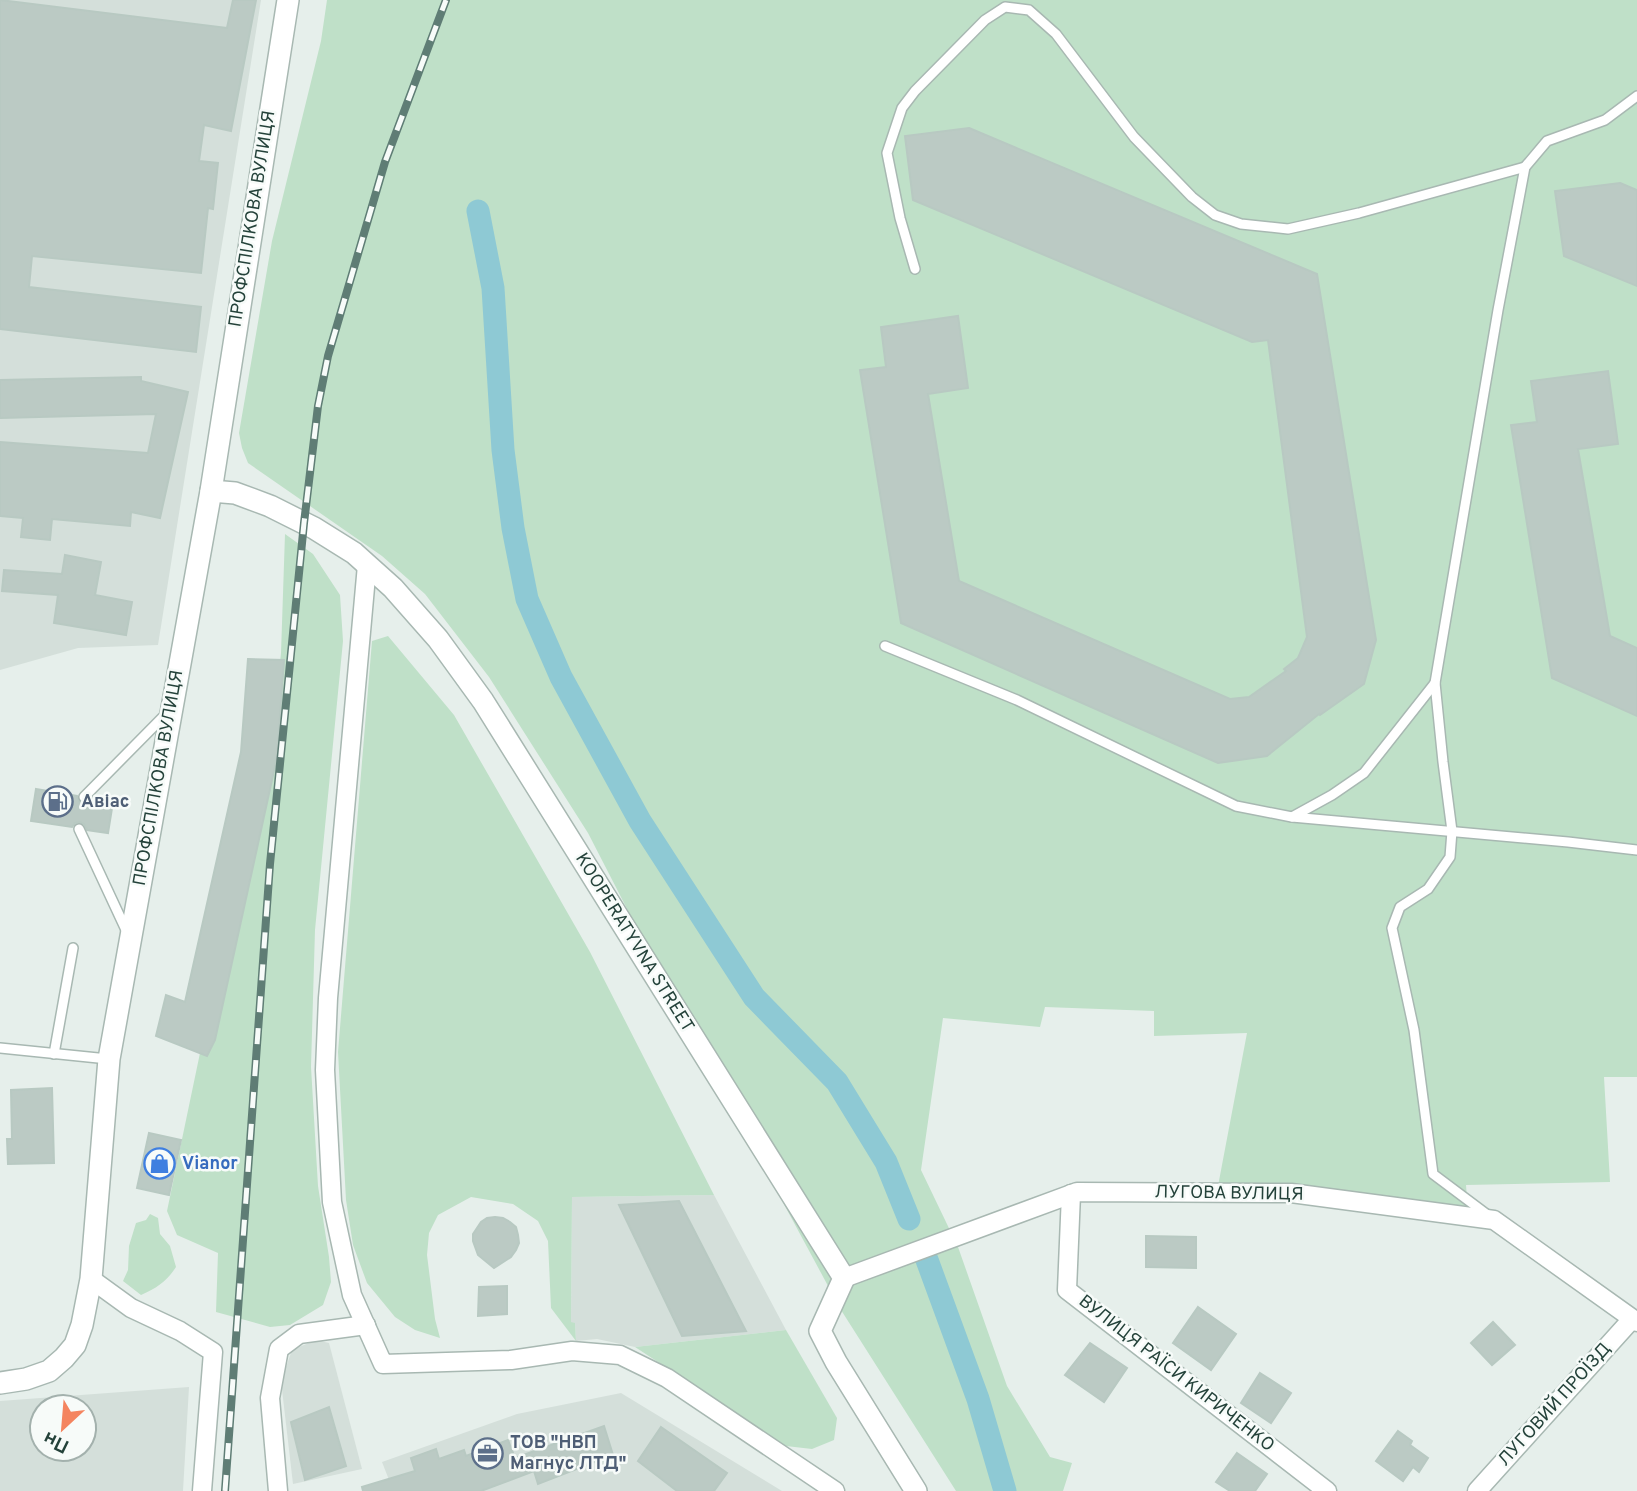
<svg xmlns="http://www.w3.org/2000/svg" width="1637" height="1491" font-family="Overpass,sans-serif">
<style>
.built{fill:#d4dfda;fill-rule:evenodd}
.green{fill:#bfe0c8}
.lines{fill:none;stroke-linecap:round;stroke-linejoin:round}
.canal{stroke:#8ec9d4;stroke-width:23}
.building{fill:#bbcac4;stroke:#b8c9c2;stroke-width:2}
.service-casing{stroke:#a8b8b2;stroke-width:12}
.minor-casing{stroke:#a8b8b2;stroke-width:21}
.tertiary-casing{stroke:#a8b8b2;stroke-width:24}
.service{stroke:#fff;stroke-width:9}
.minor{stroke:#fff;stroke-width:18}
.tertiary{stroke:#fff;stroke-width:21}
.rail-casing{stroke:#5f7d75;stroke-width:8}
.rail{stroke:#f7fbf9;stroke-width:5;stroke-dasharray:16;stroke-linecap:butt}
.labels{text-anchor:middle;dominant-baseline:central;stroke-width:5;stroke-linejoin:round;paint-order:stroke}
.street-label{font-size:18px;fill:#24423a;stroke:#f7fbf9}
.service-label{font-size:18px;font-weight:bold;fill:#4e5e75;stroke:#f7fbf9;text-anchor:start}
.shop-label{font-size:18px;font-weight:bold;fill:#366cbe;stroke:#f7fbf9;text-anchor:start}
</style>
<rect width="100%" height="100%" fill="#e6efeb"/>
<g class="built">
<path d="M0,0H261L158,645L78,648L0,670Z"/>
<path d="M714,1195L786,1330L635,1347L597,1339L576,1341L575,1323H571L572,1197Z"/>
<path d="M316,1340L329,1343L362,1469L293,1484L281,1381L292,1350Z"/>
<path d="M189,1387L183,1491H0V1401ZM42,1407H84V1449H42Z"/>
<path d="M621,1393L782,1491H367L391,1485L382,1462L517,1414Z"/>
</g>
<g class="green">
<path d="M327,0H1637V1077H1604L1610,1182L1466,1185L1468,1211L1218,1186L1247,1033L1154,1036V1011L1045,1007L1040,1027L943,1018L921,1170L958,1247L1007,1386L1050,1457L1072,1463L1063,1491H956L841,1310L675,1002L588,833L489,677L425,594L382,556L248,463L242,448L239,433L272,241L321,41Z"/>
<path d="M285,534L313,554L340,595L343,641L315,930L311,1067L318,1186L329,1257L331,1282L323,1305L290,1325L270,1327L216,1312L218,1253L177,1235L167,1211L200,1053L271,751L281,653Z"/>
<path d="M388,636L454,715L590,952L714,1195L572,1197L571,1322L575,1323L576,1341L551,1308L548,1241L538,1221L513,1204L471,1197L438,1215L429,1233L427,1255L435,1319L440,1338L415,1330L395,1317L367,1283L353,1245L346,1200L338,1052L372,641Z"/>
<path d="M150,1214L158,1218L160,1234L170,1246L176,1267C167,1281 157,1288 141,1295L123,1281L128,1270L129,1246L136,1223L146,1220Z"/>
<path d="M786,1330L837,1418L834,1440L812,1449L786,1446L635,1347Z"/>
</g>
<g class="lines">
<g class="canal">
<path d="M478,211L493,288L503,450L513,528L527,599L561,677L640,821L754,997L837,1082L886,1162L909,1219"/>
<path d="M927,1260L978,1399L1005,1491"/>
</g>
</g>
<g class="building">
<path d="M0,0L227,28L233,0H256L231,131L204,125L199,161L218,163L213,209L208,208L201,273L32,256L29,287L201,307L196,352L0,329Z"/>
<path d="M969,128L1317,274L1376,640L1364,684L1320,715L1319,714L1267,756L1218,763L901,623L860,370L886,367L881,327L958,316L968,388L928,394L959,581L1230,699L1249,697L1286,671L1284,669L1298,658L1307,637L1268,340L1252,342L913,200L905,136Z"/>
<path d="M1620,183L1637,190V286L1564,256L1555,191Z"/>
<path d="M1608,371L1618,444L1578,449L1610,636L1637,648V716L1552,678L1511,425L1537,422L1531,381Z"/>
<path d="M141,377V381L188,392L160,518L131,512L130,526L52,519L50,540L21,537L23,518L0,516V442L148,453L156,414L0,418V380Z"/>
<path d="M65,555L101,562L95,595L132,602L126,635L54,623L58,595L2,591L4,570L62,574Z"/>
<path d="M248,659L284,660L277,757L215,1040L207,1056L156,1036L166,995L185,1002L241,752Z"/>
<path d="M36,789L77,796L79,801L83,804L88,802L93,798L113,802L108,833L87,830L84,824L80,822L75,823L72,827L31,821Z"/>
<path d="M52,1088L54,1163L8,1164L7,1139H12L11,1090Z"/>
<path d="M149,1133L181,1140L169,1195L137,1188Z"/>
<path d="M679,1201L746,1331L682,1336L619,1205Z"/>
<path d="M495,1217L503,1218L510,1222L516,1227L518,1235L519,1243L516,1250L511,1257L494,1268L478,1255L473,1241V1234L481,1222L487,1218Z"/>
<path d="M1146,1236L1196,1237V1268L1146,1267Z"/>
<path d="M507,1286V1314L478,1316L479,1287Z"/>
<path d="M1198,1307L1236,1334L1211,1370L1173,1343Z"/>
<path d="M1493,1322L1515,1345L1492,1365L1471,1343Z"/>
<path d="M1090,1343L1127,1368L1104,1402L1065,1375Z"/>
<path d="M1260,1373L1291,1393L1271,1423L1241,1403Z"/>
<path d="M329,1407L346,1466L305,1480L291,1422Z"/>
<path d="M604,1426L613,1455L538,1484L534,1471L481,1491H363L362,1487L415,1471L411,1458L436,1449L439,1459L464,1450L466,1456L508,1440L515,1458Z"/>
<path d="M661,1427L727,1473L714,1491H677L638,1461Z"/>
<path d="M1398,1431L1412,1441L1410,1445L1428,1458L1419,1472L1413,1467L1403,1481L1376,1461Z"/>
<path d="M1237,1453L1267,1474L1255,1491H1230L1216,1482Z"/>
</g>
<g class="lines">
<defs>
<g id="service">
<path d="M915,269L900,218L887,153L902,108L915,91L985,20L1005,7L1029,10L1056,34L1134,137L1192,197L1215,215L1241,224L1288,229L1359,213L1525,167"/>
<path d="M885,646L1017,700L1236,806L1292,817L1568,842L1637,850"/>
<path d="M84,797L167,713"/>
<path d="M1292,817L1332,795L1364,773L1435,683"/>
<path d="M79,829L127,932"/>
<path d="M0,1048L108,1059"/>
<path d="M54,1054L73,948"/>
<path d="M1489,1216L1433,1174L1414,1030L1392,928L1400,907L1428,889L1450,857L1452,831L1443,762L1435,683L1498,310L1525,167L1547,141L1605,120L1637,96"/>
</g>
<g id="minor">
<path d="M367,565L328,998L325,1070L332,1202L352,1295L383,1364L511,1360L572,1351L620,1355L667,1378L835,1491"/>
<path d="M1071,1194L1067,1290L1327,1491"/>
<path d="M844,1278L1077,1192L1291,1193L1494,1220L1637,1322"/>
<path d="M91,1279L131,1308L180,1331L213,1352L202,1491"/>
<path d="M278,1491L270,1398L279,1349L299,1334L366,1325"/>
<path d="M1477,1491L1632,1319"/>
</g>
<g id="tertiary">
<path d="M211,491L235,493L270,506L314,528L354,553L393,588L438,639L483,701L844,1278L820,1331L836,1362L916,1491"/>
<path d="M0,1383L26,1379L49,1371L64,1358L75,1345L82,1325L91,1279L109,1059L211,491L288,0"/>
</g>
</defs>
<use href="#service" class="service-casing"/>
<use href="#minor" class="minor-casing"/>
<use href="#tertiary" class="tertiary-casing"/>
<use href="#service" class="service"/>
<use href="#minor" class="minor"/>
<use href="#tertiary" class="tertiary"/>
<defs>
<path id="rail" d="M225,1491L270,864L304,523L318,406L328,356L385,162L446,0"/>
</defs>
<use href="#rail" class="rail-casing"/>
<use href="#rail" class="rail"/>
</g>
<defs>
<symbol id="fuel-ring" viewBox="-11 -11 22 22"><circle r="9.5" fill="#f7fbf9" stroke="#5c6f8a" stroke-width="1.5"/><path d="M-5.5-6h7V0h2V4h1.3V-2.5L3-4.5l.8-.8L6-3V5H2.5V1h-1V6h-7ZM-4.2-4.7v3.2H.2V-4.7Z" fill="#5c6f8a"/></symbol>
<symbol id="shop-ring" viewBox="-11 -11 22 22"><circle r="9.5" fill="#f7fbf9" stroke="#3f7fe0" stroke-width="1.5"/><path d="M-5-2.5h2.3a2.7 3.5 0 0 1 5.4 0H5L5.5 6h-11ZM-1.5-2.5h3a1.5 2.3 0 0 0-3 0Z" fill="#3f7fe0"/></symbol>
<symbol id="office-ring" viewBox="-11 -11 22 22"><circle r="9.5" fill="#f7fbf9" stroke="#5c6f8a" stroke-width="1.5"/><path d="M-6-3h4V-5.5h4V-3h4V5H-6ZM-1-4.5V-3h2v-1.5ZM-6 0V1H6V0Z" fill="#5c6f8a"/></symbol>
</defs>
<g fill-rule="evenodd">
<use href="#fuel-ring" x="40" y="784" width="35" height="35"/>
<use href="#shop-ring" x="142" y="1146" width="35" height="35"/>
<use href="#office-ring" x="470" y="1436" width="35" height="35"/>
</g>
<g class="labels">
<g class="street-label">
<text transform="translate(253 219) rotate(-81)">ПРОФСПІЛКОВА ВУЛИЦЯ</text>
<text transform="translate(159 778) rotate(-80)">ПРОФСПІЛКОВА ВУЛИЦЯ</text>
<text transform="translate(634 943) rotate(58)">KOOPERATYVNA STREET</text>
<text transform="translate(1229 1194) rotate(1)">ЛУГОВА ВУЛИЦЯ</text>
<text transform="translate(1176 1374) rotate(38)">ВУЛИЦЯ РАЇСИ КИРИЧЕНКО</text>
<text transform="translate(1555 1405) rotate(-48)">ЛУГОВИЙ ПРОЇЗД</text>
</g>
<g class="service-label">
<text x="81" y="802">Авіас</text>
<text x="510" y="1443">ТОВ "НВП<tspan x="510" dy="21">Магнус ЛТД"</tspan></text>
</g>
<g class="shop-label">
<text x="182" y="1164">Vianor</text>
</g>
</g>
<g transform="translate(63 1428) rotate(206)"><circle r="33" fill="#f7fbf9" stroke="#a3b1ad" stroke-width="2"/>
<path d="M0-5L12 26L0 18L-12 26Z" fill="#f4845f"/>
<text y="-10" font-size="19" font-weight="bold" text-anchor="middle" fill="#24423a">Пн</text>
</g>
</svg>
